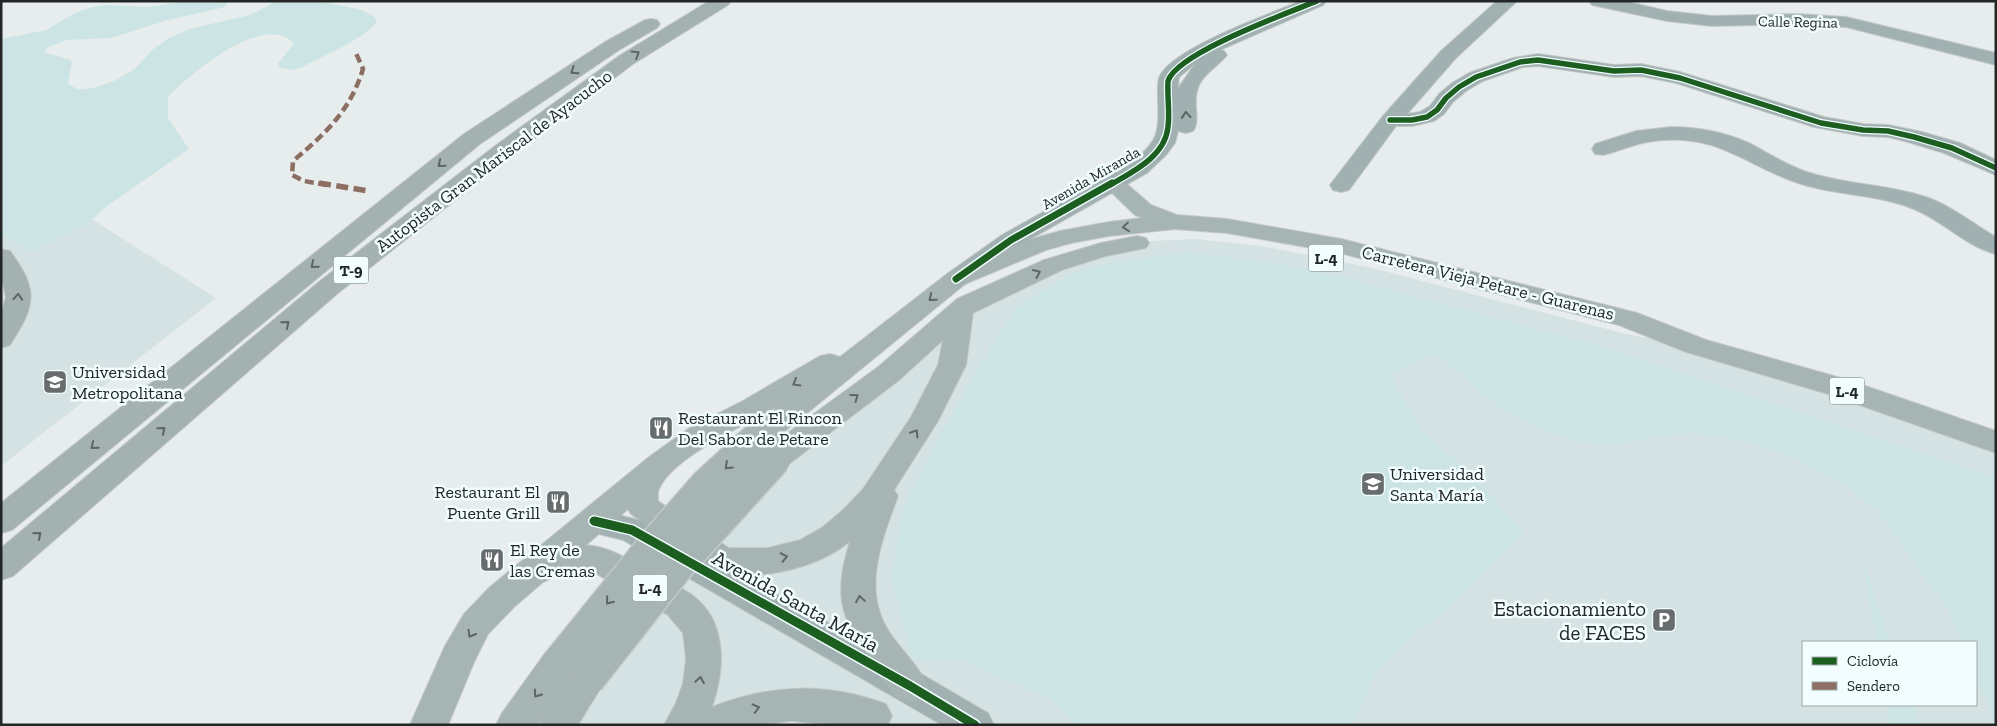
<svg xmlns="http://www.w3.org/2000/svg" width="1997" height="726" font-family="'Zilla Slab',serif">
<style>
.built{fill:#d5e2e3;fill-rule:evenodd}
.green{fill:#cde4e5}
.lines{fill:none;stroke-linecap:round;stroke-linejoin:round}
.minor-casing{stroke:#c4c8c8;stroke-width:2}
.major-casing{stroke:#c4c8c8;stroke-width:2}
.highway-casing{stroke:#c4c8c8;stroke-width:2}
.minor{fill:#a1b1b2;fill-rule:evenodd}
.major{fill:#a6b4b4;fill-rule:evenodd}
.highway{fill:#a4b1b1;fill-rule:evenodd}
.major-bridge-casing{stroke:#c4c8c8;stroke-width:36;stroke-linecap:butt}
.major-bridge{stroke:#a6b4b4;stroke-width:33}
.quiet-far1{stroke:#8d6e63;stroke-width:4.5;stroke-dasharray:9 4.5;stroke-linecap:butt}
.quiet{stroke:#8d6e63;stroke-width:5.5;stroke-dasharray:12 5.5;stroke-linecap:butt}
.cycleway-far2-casing{stroke:#f1fdfe;stroke-width:8}
.cycleway-far1-casing{stroke:#f1fdfe;stroke-width:10}
.cycleway-casing{stroke:#f1fdfe;stroke-width:12}
.cycleway-far2{stroke:#1b5e20;stroke-width:5.5}
.cycleway-far1{stroke:#1b5e20;stroke-width:7}
.cycleway{stroke:#1b5e20;stroke-width:9}
.oneway{stroke:#5c6565}
.oneway2{stroke:#5b6565}
.oneway3{stroke:#5d6666}
.labels{text-anchor:middle;dominant-baseline:central;stroke-width:5;stroke-linejoin:round;paint-order:stroke}
.far-street-label{font-size:15px;fill:#222626;stroke:#f1fdfe}
.shield{fill:#f1fdfe;stroke:#606667;stroke-width:1}
.shield-label{font-size:16px;font-weight:bold;fill:#222626}
.street-label{font-size:18px;fill:#222626;stroke:#f1fdfe}
.poi-label{font-size:18px;fill:#222626;stroke:#f1fdfe;text-anchor:start}
.near-street-label{font-size:21px;fill:#222626;stroke:#f1fdfe}
.near-poi-label{font-size:21px;fill:#222626;stroke:#f1fdfe;text-anchor:end}
</style>
<rect width="100%" height="100%" fill="#e7eded"/>
<g class="built">
<path d="M1,183L46,190L216,298L1,466Z"/>
<path d="M1195,239L1261,246L1368,267L1630,335L1696,346L1996,442V725H885L873,716L710,725H557L683,558L961,309L1123,245L1150,241ZM1803,642H1976V705H1803Z"/>
</g>
<g class="green">
<path d="M186,1H228L226,6L221,8L168,20L111,38L67,40L48,47L44,52L70,60L72,63L68,84L77,89H85L94,88L116,80L136,68L152,50L169,38L189,29L250,15L277,1H318L362,10L374,17L377,22C364,39 323,56 302,67L293,70L280,68L278,63L294,44C265,10 189,75 168,97V118L189,149L107,206L85,226L32,252L1,233V39L46,30L75,13L89,8L105,5L149,7Z"/>
<path d="M1188,252L1269,262L1342,277L1590,343L1996,478V724L1976,675V642H1962L1951,615L1879,513L1851,490L1826,475L1791,456L1756,444L1695,433L1662,436L1617,444L1582,443L1541,430L1510,414L1478,391L1445,361L1430,355L1391,374L1403,398L1423,430L1477,480L1524,532L1450,608L1406,641L1376,673L1352,725H1077L1050,699L960,660L912,659L891,578L903,506L971,379L1016,308L1046,288L1078,271L1109,263Z"/>
<path d="M1861,555L1891,642H1876Z"/>
<path d="M1887,705H1913L1920,725H1890Z"/>
</g>
<g class="lines">
<defs>
<g id="minor">
<path d="M1301,1H1326L1323,5L1220,50L1224,51L1227,55C1218,67 1203,73 1198,88C1192,102 1201,121 1193,131L1186,133L1178,131L1175,143L1166,155L1147,173L1020,245L965,284L956,287L947,284L943,279L947,274L1002,235L1131,163C1158,141 1159,135 1158,101C1158,94 1157,85 1159,78C1169,49 1272,13 1301,1ZM1195,64L1178,88L1179,77Z"/>
<path d="M1497,1H1517L1455,59L1407,114L1420,112L1430,106L1439,94L1452,83L1469,73L1513,58L1538,54L1614,65L1641,64L1680,72L1824,117L1863,124L1888,125L1922,132L1960,143L1996,160V175L1944,153L1908,142L1888,137L1863,136L1814,127L1676,83L1641,76L1614,77L1538,66L1523,67L1483,81L1466,91L1453,102L1444,114L1434,121L1412,126H1396L1349,190L1341,192L1333,190L1330,185L1383,116L1441,51Z"/>
<path d="M1589,1H1624L1667,11L1712,16L1796,14L1846,17L1996,53V65L1846,27L1796,24L1712,26L1667,21L1592,5Z"/>
<path d="M1671,127C1698,127 1724,132 1749,143C1768,153 1786,165 1807,172C1846,185 1887,184 1926,197C1952,206 1973,224 1996,237V254C1967,247 1944,222 1916,210C1882,195 1844,196 1808,186C1749,170 1722,132 1654,141C1636,143 1620,151 1603,155L1595,154L1592,149L1595,144L1636,131Z"/>
<path d="M594,509L643,521L923,675L988,713L994,725H942L623,540L583,530L578,521L583,512Z"/>
</g>
<g id="major">
<path d="M1120,183L1128,185L1151,205L1177,215L1227,219L1341,239L1637,313L1706,340L1848,380L1996,431V453L1828,394L1686,352L1619,325L1340,253L1227,233L1175,229L1109,236L1071,243L1046,250L965,284L774,440L764,444L754,440L749,433L754,426L779,405C749,423 672,457 659,489C657,492 658,497 658,501L729,548H768L800,540L823,527L844,509L863,489L911,417L938,365L943,340L898,381L785,467L774,470L763,467L759,459L763,451L878,367L957,299L1044,260L1101,243L1137,236L1146,238L1149,243L1146,248L1106,256L1062,270L973,313L966,365L938,421L894,490L898,496C882,539 861,591 890,633C902,651 919,666 928,686L923,697L910,702C905,700 899,699 896,696C876,676 846,630 842,602C839,581 844,561 850,541C818,569 751,584 711,570L631,514L628,509L586,545C610,547 628,559 649,571C663,579 679,586 692,595C728,621 725,670 712,707C771,684 826,682 886,704L892,716L888,725H836L791,721L760,725H664L676,703L683,683L686,659L683,633L668,615L595,573L580,572L565,573L543,582L514,607L488,634L474,662L448,725H410L445,646L464,614L490,587L649,457L688,429L741,402L820,356L830,354L840,357L947,274L1028,240L1060,231L1109,222L1143,218L1135,215L1109,190L1112,185Z"/>
<path d="M559,647L572,652L577,663L573,670L575,668L588,663L601,668L606,679L578,725H538L542,717L537,725H496L502,713L546,652Z"/>
</g>
<g id="highway">
<path d="M709,1H731L728,5L633,64L511,156L338,293L13,576L1,580V548L320,281L495,146L619,56Z"/>
<path d="M651,19L657,20L660,24L657,28L619,50L480,144L12,530L1,533V503L464,134L605,42L645,20Z"/>
<path d="M1,249L10,251C39,290 36,305 10,345L1,348V314L6,297L1,276Z"/>
</g>
</defs>
<use href="#minor" class="minor-casing"/>
<use href="#major" class="major-casing"/>
<use href="#highway" class="highway-casing"/>
<use href="#minor" class="minor"/>
<use href="#major" class="major"/>
<use href="#highway" class="highway"/>
<defs>
<g id="major-bridge">
<path d="M559,663L657,542L707,485L764,433"/>
<path d="M588,679L677,566L774,459"/>
</g>
</defs>
<use href="#major-bridge" class="major-bridge-casing"/>
<use href="#major-bridge" class="major-bridge"/>
<path class="quiet-far1" d="M327,185L304,181L292,175L293,161C326,133 350,111 363,69L355,51"/>
<path class="quiet" d="M319,183L369,191"/>
<defs>
<g id="cycleway-far2">
<path d="M1390,120H1412L1427,117L1437,110L1446,98L1459,87L1476,77L1520,62L1538,60L1614,71L1641,70L1680,78L1821,123L1863,130L1888,131L1914,137L1952,148L1996,168"/>
<path d="M1110,185C1132,172 1165,157 1168,127C1170,112 1167,96 1168,81C1177,53 1288,13 1317,1"/>
</g>
<path id="cycleway-far1" d="M956,279L1011,240L1112,183"/>
<path id="cycleway" d="M594,521L632,530L910,686L975,725"/>
</defs>
<use href="#cycleway-far2" class="cycleway-far2-casing"/>
<use href="#cycleway-far1" class="cycleway-far1-casing"/>
<use href="#cycleway" class="cycleway-casing"/>
<use href="#cycleway-far2" class="cycleway-far2"/>
<use href="#cycleway-far1" class="cycleway-far1"/>
<use href="#cycleway" class="cycleway"/>
</g>
<defs><path id="oneway-chevron" d="M-2-3.5L2.5 0L-2 3.5" fill="none" stroke-width="1.6" stroke-linecap="round" stroke-linejoin="round" transform="scale(1.25)"/></defs>
<g class="oneway">
<use href="#oneway-chevron" transform="translate(636 54) rotate(-32)"/>
<use href="#oneway-chevron" transform="translate(574 71) rotate(147)"/>
<use href="#oneway-chevron" transform="translate(441 164) rotate(141)"/>
<use href="#oneway-chevron" transform="translate(314 265) rotate(141)"/>
<use href="#oneway-chevron" transform="translate(18 297) rotate(-86)"/>
<use href="#oneway-chevron" transform="translate(286 324) rotate(-40)"/>
<use href="#oneway-chevron" transform="translate(162 430) rotate(-40)"/>
<use href="#oneway-chevron" transform="translate(94 446) rotate(141)"/>
<use href="#oneway-chevron" transform="translate(38 535) rotate(-40)"/>
</g>
<use class="oneway2" href="#oneway-chevron" transform="translate(1186 115) rotate(-95)"/>
<g class="oneway3">
<use href="#oneway-chevron" transform="translate(1126 227) rotate(173)"/>
<use href="#oneway-chevron" transform="translate(1037 273) rotate(-24)"/>
<use href="#oneway-chevron" transform="translate(932 298) rotate(141)"/>
<use href="#oneway-chevron" transform="translate(796 383) rotate(150)"/>
<use href="#oneway-chevron" transform="translate(855 397) rotate(-36)"/>
<use href="#oneway-chevron" transform="translate(915 433) rotate(-58)"/>
<use href="#oneway-chevron" transform="translate(728 466) rotate(137)"/>
<use href="#oneway-chevron" transform="translate(784 557) rotate(-12)"/>
<use href="#oneway-chevron" transform="translate(860 599) rotate(-99)"/>
<use href="#oneway-chevron" transform="translate(609 601) rotate(129)"/>
<use href="#oneway-chevron" transform="translate(471 634) rotate(120)"/>
<use href="#oneway-chevron" transform="translate(700 680) rotate(-81)"/>
<use href="#oneway-chevron" transform="translate(537 694) rotate(125)"/>
<use href="#oneway-chevron" transform="translate(756 708) rotate(-14)"/>
</g>
<defs>
<symbol id="university-square" viewBox="-11 -11 22 22"><rect x="-9" y="-9" width="18" height="18" rx="4" fill="#676c6c" stroke="#f1fdfe"/><path d="M0-5L7-2L0 1L-7-2ZM-4 1L0 2.5L4 1V4Q0 6-4 4Z" fill="#fff"/></symbol>
<symbol id="restaurant-square" viewBox="-11 -11 22 22"><rect x="-9" y="-9" width="18" height="18" rx="4" fill="#676c6c" stroke="#f1fdfe"/><path d="M-5-6h1v4h1v-4h1v4h1v-4h1v5L-1.5 .5V6h-2V.5L-5-1ZM5-6V6H3V1.5H1.5Q1.5-4 5-6Z" fill="#fff"/></symbol>
<symbol id="parking-square" viewBox="-11 -11 22 22"><rect x="-9" y="-9" width="18" height="18" rx="4" fill="#676c6c" stroke="#f1fdfe"/><path d="M-3.5-5.5H1a3.5 3.5 0 0 1 0 7H-1V5.5H-3.5ZM-1-3.4V-.6H.8a1.4 1.4 0 0 0 0-2.8Z" fill="#fff"/></symbol>
</defs>
<g fill-rule="evenodd">
<use href="#university-square" x="41" y="368" width="28" height="28"/>
<use href="#restaurant-square" x="647" y="414" width="28" height="28"/>
<use href="#university-square" x="1359" y="470" width="28" height="28"/>
<use href="#restaurant-square" x="544" y="488" width="28" height="28"/>
<use href="#restaurant-square" x="478" y="546" width="28" height="28"/>
<use href="#parking-square" x="1650" y="606" width="28" height="28"/>
</g>
<g class="labels">
<g class="far-street-label">
<text transform="translate(1798 22) rotate(1)">Calle Regina</text>
<text transform="translate(1091 178) rotate(-30)">Avenida Miranda</text>
</g>
<g class="shield">
<rect x="1308.5" y="244.5" width="35" height="27" rx="4"/>
<rect x="333.5" y="256.5" width="35" height="27" rx="4"/>
<rect x="1829.5" y="377.5" width="35" height="27" rx="4"/>
<rect x="632.5" y="574.5" width="35" height="27" rx="4"/>
</g>
<g class="shield-label">
<text x="1326" y="258">L-4</text>
<text x="351" y="270">T-9</text>
<text x="1847" y="391">L-4</text>
<text x="650" y="588">L-4</text>
</g>
<g class="street-label">
<text transform="translate(494 161) rotate(-37)">Autopista Gran Mariscal de Ayacucho</text>
<text transform="translate(1488 283) rotate(14)">Carretera Vieja Petare - Guarenas</text>
</g>
<g class="poi-label">
<text x="72" y="372">Universidad<tspan x="72" dy="21">Metropolitana</tspan></text>
<text x="678" y="418">Restaurant El Rincon<tspan x="678" dy="21">Del Sabor de Petare</tspan></text>
<text x="1390" y="474">Universidad<tspan x="1390" dy="21">Santa María</tspan></text>
<text x="540" y="492" text-anchor="end">Restaurant El<tspan x="540" dy="21">Puente Grill</tspan></text>
<text x="510" y="550">El Rey de<tspan x="510" dy="21">las Cremas</tspan></text>
</g>
<g class="near-street-label">
<text transform="translate(796 601) rotate(29)">Avenida Santa María</text>
</g>
<g class="near-poi-label">
<text x="1646" y="608">Estacionamiento<tspan x="1646" dy="24">de FACES</tspan></text>
</g>
</g>
<rect width="1997" height="726" fill="none" stroke="#222626" stroke-width="5"/>
<rect x="1802" y="641" width="175" height="65" fill="#f1fdfe" stroke="#9ea7a8"/>
<rect x="1812" y="657" width="25" height="8" fill="#1b5e20" stroke="#9ea7a8"/>
<text x="1847" y="666" font-size="15" fill="#222626">Ciclovía</text>
<rect x="1812" y="682" width="25" height="8" fill="#8d6e63" stroke="#9ea7a8"/>
<text x="1847" y="691" font-size="15" fill="#222626">Sendero</text>
</svg>
